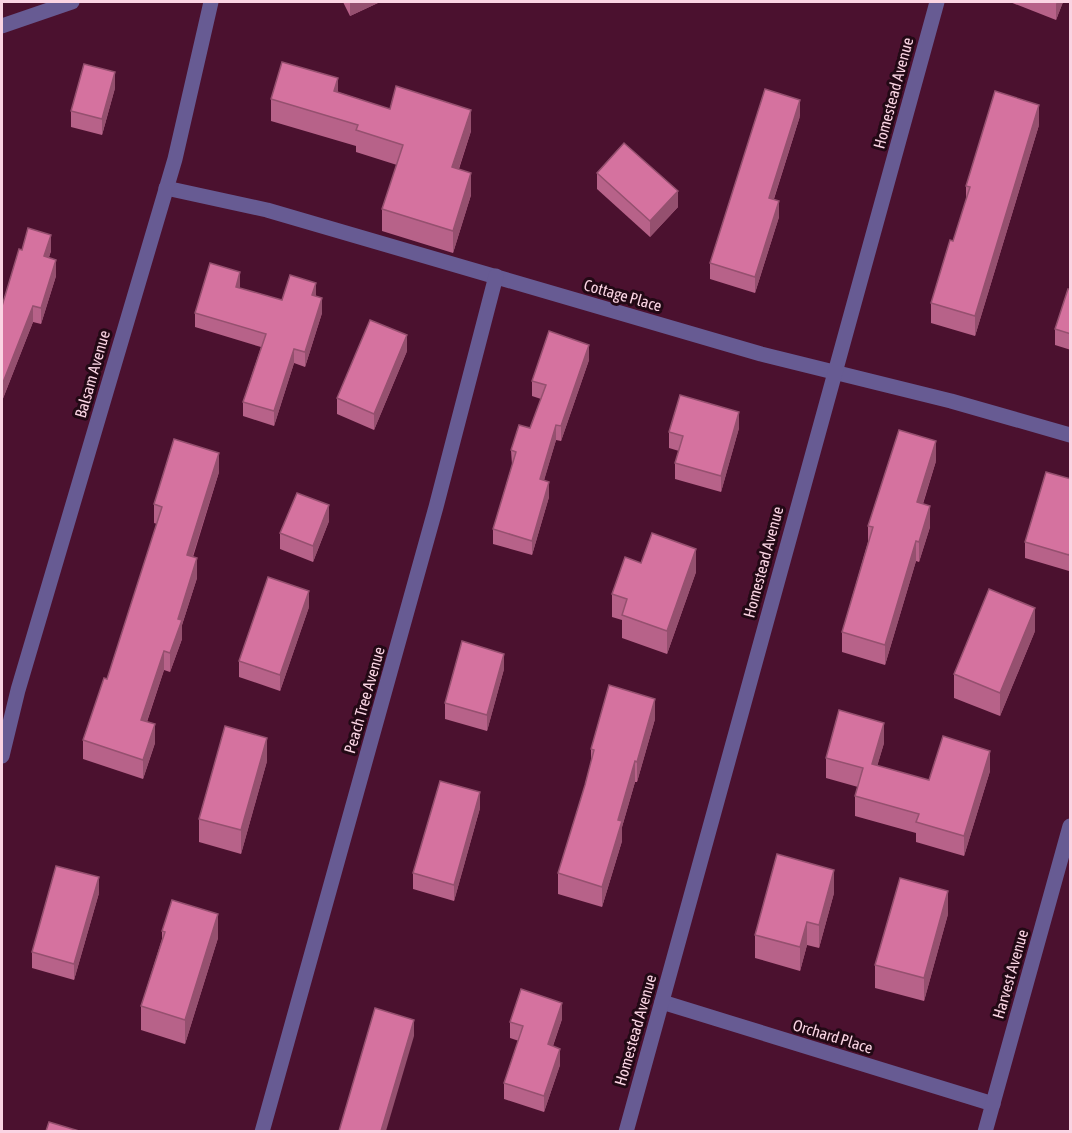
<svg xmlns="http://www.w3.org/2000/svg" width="1072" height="1133" font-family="'Asap Condensed',sans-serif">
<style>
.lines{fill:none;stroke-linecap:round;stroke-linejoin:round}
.minor{stroke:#675b93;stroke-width:15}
.wall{fill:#b76289}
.shaded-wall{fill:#95506f}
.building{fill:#d5729f;stroke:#95506f;stroke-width:1.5}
.labels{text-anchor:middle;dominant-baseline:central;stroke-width:6;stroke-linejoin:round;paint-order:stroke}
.street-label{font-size:16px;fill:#fad4e3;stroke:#220915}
</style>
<rect width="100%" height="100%" fill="#4b112f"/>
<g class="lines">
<g class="minor">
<path d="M2,26L72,2"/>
<path d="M166,188L267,210L761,354L951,401L1070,435"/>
<path d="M2,756L18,690L175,159L211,2"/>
<path d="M662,1002L993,1104"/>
<path d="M262,1132L436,507L496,276"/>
<path d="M626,1132L937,2"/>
<path d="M985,1132L1070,826"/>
</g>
</g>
<g class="wall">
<path d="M343,2H380L350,16Z"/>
<path d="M1010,2H1063L1056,20Z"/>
<path d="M115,88L102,135L71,127V111Z"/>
<path d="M338,92L390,109L471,131L459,169L471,195L453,253L382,231V209L397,165L356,152V146L271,121V99Z"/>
<path d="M800,116L774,199L779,217L755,293L710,279V263Z"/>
<path d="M1039,125L975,336L931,323V303L953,241L966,200V186Z"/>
<path d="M597,173L678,207L650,237L597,189Z"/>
<path d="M22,250L51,251L49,257L56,276L41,324L33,322L2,401V306Z"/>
<path d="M240,288L282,300L316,296L322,313L305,367L294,363L274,426L243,416V402L261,347L195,327V313Z"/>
<path d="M1071,290V350L1055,345V329Z"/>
<path d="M407,351L374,430L337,414V398Z"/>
<path d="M589,360L561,441L556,440L544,480L549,497L532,555L493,544V529L512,465L511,450L530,428L541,399L532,396V381Z"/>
<path d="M739,428L721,492L675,479V463L679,451L669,448V432Z"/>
<path d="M936,461L923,504L930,527L919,562L916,561L885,665L842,652V632L868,542V526Z"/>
<path d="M219,472L193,557L197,578L182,625V639L170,672L164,670L147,722L155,743L143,779L83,759V740L107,679L157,524L154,523V504Z"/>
<path d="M1071,479V566L1069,571L1025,558V542Z"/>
<path d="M329,521L313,562L280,549V533Z"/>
<path d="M641,563L696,572L667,654L622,638V620L612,617V594Z"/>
<path d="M309,607L280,691L239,677V661Z"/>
<path d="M1035,631L1000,716L954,698V674Z"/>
<path d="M504,669L487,731L445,719V703Z"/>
<path d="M655,719L637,782H635L622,827V841L602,907L558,894V873L585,785L591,761V749Z"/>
<path d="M884,743L877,766L929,780L990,771L964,856L916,842V833L855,816V796L858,787L826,778V758Z"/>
<path d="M267,761L241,854L199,842V819Z"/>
<path d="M480,808L454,901L413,889V873Z"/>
<path d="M99,893L74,980L32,968V952Z"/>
<path d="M834,893L819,948L807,945L800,971L755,958V935Z"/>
<path d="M948,914L924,1001L875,988V965Z"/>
<path d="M162,931L218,938L185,1044L141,1030V1006L162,939Z"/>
<path d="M562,1019L553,1046L560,1065L544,1112L504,1099V1083L519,1041L510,1038V1022Z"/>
<path d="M1071,1094V1121H1070V1097Z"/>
</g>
<g class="shaded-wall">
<path d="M350,2H380L350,16Z"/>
<path d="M1057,2H1063L1056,20V4Z"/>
<path d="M115,72V88L102,135V119Z"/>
<path d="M338,78V100L334,91Z"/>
<path d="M800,100V116L769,214V198Z"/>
<path d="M1039,105V125L975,336V316Z"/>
<path d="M471,110V131L452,189V167Z"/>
<path d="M471,173V195L453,253V231Z"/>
<path d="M678,191V207L650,237V221Z"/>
<path d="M779,201V217L755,293V277Z"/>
<path d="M51,235V251L44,272V256Z"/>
<path d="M56,260V276L41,324V308Z"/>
<path d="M240,272V287L236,301V287Z"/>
<path d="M316,283V298L312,295Z"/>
<path d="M322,298V313L305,367V352Z"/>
<path d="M33,306V322L2,401V385Z"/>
<path d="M407,335V351L374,430V414Z"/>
<path d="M589,345V360L561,441V426Z"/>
<path d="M294,349V363L274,426V411Z"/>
<path d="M739,412V428L721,492V476Z"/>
<path d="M556,425V440L540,494V479Z"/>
<path d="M936,441V461L917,522V502Z"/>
<path d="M219,453V472L187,574V555Z"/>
<path d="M549,482V497L532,555V541Z"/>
<path d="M329,505V521L313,562V546Z"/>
<path d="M930,506V527L919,562V542Z"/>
<path d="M916,541V561L885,665V645Z"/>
<path d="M696,549V572L667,654V631Z"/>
<path d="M1071,550V566L1069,571V555Z"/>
<path d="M197,558V578L182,625V639L170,672V653L178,619Z"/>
<path d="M309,591V607L280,691V675Z"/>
<path d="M1035,608V631L1000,716V693Z"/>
<path d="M164,651V670L141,739V720Z"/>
<path d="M504,654V669L487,731V715Z"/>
<path d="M655,699V719L637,782V762Z"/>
<path d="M884,723V743L872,784V764Z"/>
<path d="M155,724V743L143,779V760Z"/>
<path d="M267,738V761L241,854V830Z"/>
<path d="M990,751V771L964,856V836Z"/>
<path d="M635,761V782L622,827V841L602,907V887L618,820Z"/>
<path d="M480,792V808L454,901V885Z"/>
<path d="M834,870V893L819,948V925Z"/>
<path d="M99,877V893L74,980V964Z"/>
<path d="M948,891V914L924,1001V978Z"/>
<path d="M218,914V938L185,1044V1020Z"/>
<path d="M807,922V945L800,971V947Z"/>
<path d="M562,1003V1019L548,1060V1044Z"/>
<path d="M414,1020V1036L386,1131H381Z"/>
<path d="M560,1049V1065L544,1112V1096Z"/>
</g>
<g class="building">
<path d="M282,62L338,78L334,91L390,109L396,86L471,110L452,167L471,173L453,231L382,209L403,145L356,130L358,125L271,99Z"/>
<path d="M84,64L115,72L102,119L71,111Z"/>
<path d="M765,89L800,100L769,198L779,201L755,277L710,263Z"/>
<path d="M995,91L1039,105L975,316L931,303L950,240L953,241L970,187L966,186Z"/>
<path d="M624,143L678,191L650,221L597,173Z"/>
<path d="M28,228L51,235L44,256L56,260L41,308L33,306L2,385V306L19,249L22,250Z"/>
<path d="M210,263L240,272L236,287L282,300L290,275L316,283L312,295L322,298L305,352L294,349L274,411L243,402L266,334L195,313Z"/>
<path d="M1068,289L1071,290V334L1055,329Z"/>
<path d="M370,320L407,335L374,414L337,398Z"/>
<path d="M549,331L589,345L561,426L556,425L540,479L549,482L532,541L493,529L516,452L511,450L519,425L530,428L546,385L532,381Z"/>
<path d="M680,395L739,412L721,476L675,463L683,436L669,432Z"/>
<path d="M899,430L936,441L917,502L930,506L919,542L916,541L885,645L842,632L873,527L868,526Z"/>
<path d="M174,439L219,453L187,555L197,558L178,619L182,620L170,653L164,651L141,720L155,724L143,760L83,740L104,678L107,679L162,507L154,504Z"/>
<path d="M1046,472L1071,479V550L1069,555L1025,542Z"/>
<path d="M297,493L329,505L313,546L280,533Z"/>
<path d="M652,533L696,549L667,631L622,615L627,599L612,594L625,557L641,563Z"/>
<path d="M268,577L309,591L280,675L239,661Z"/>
<path d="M989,589L1035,608L1000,693L954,674Z"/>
<path d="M462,641L504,654L487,715L445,703Z"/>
<path d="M609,685L655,699L637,762L635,761L618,820L622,821L602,887L558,873L585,785L594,750L591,749Z"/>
<path d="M839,710L884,723L872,764L929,780L943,736L990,751L964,836L916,822L919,814L855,796L863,768L826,758Z"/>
<path d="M225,726L267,738L241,830L199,819Z"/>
<path d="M440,781L480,792L454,885L413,873Z"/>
<path d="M777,854L834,870L819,925L807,922L800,947L755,935Z"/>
<path d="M56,866L99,877L74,964L32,952Z"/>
<path d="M900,878L948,891L924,978L875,965Z"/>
<path d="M172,900L218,914L185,1020L141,1006L165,932L162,931Z"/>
<path d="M521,989L562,1003L548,1044L560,1049L544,1096L504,1083L523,1026L510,1022Z"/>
<path d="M375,1008L414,1020L381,1131H339Z"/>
<path d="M49,1122L79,1131H46Z"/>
</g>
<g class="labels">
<g class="street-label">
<text transform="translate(893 93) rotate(-75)">Homestead Avenue</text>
<text transform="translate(623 295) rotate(16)">Cottage Place</text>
<text transform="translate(92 374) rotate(-74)">Balsam Avenue</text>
<text transform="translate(763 562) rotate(-75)">Homestead Avenue</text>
<text transform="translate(364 700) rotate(-74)">Peach Tree Avenue</text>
<text transform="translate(1010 974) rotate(-74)">Harvest Avenue</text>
<text transform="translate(635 1030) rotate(-74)">Homestead Avenue</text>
<text transform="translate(833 1036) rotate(17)">Orchard Place</text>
</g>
</g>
<rect width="1072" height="1133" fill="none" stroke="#fad4e3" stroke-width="6"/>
</svg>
